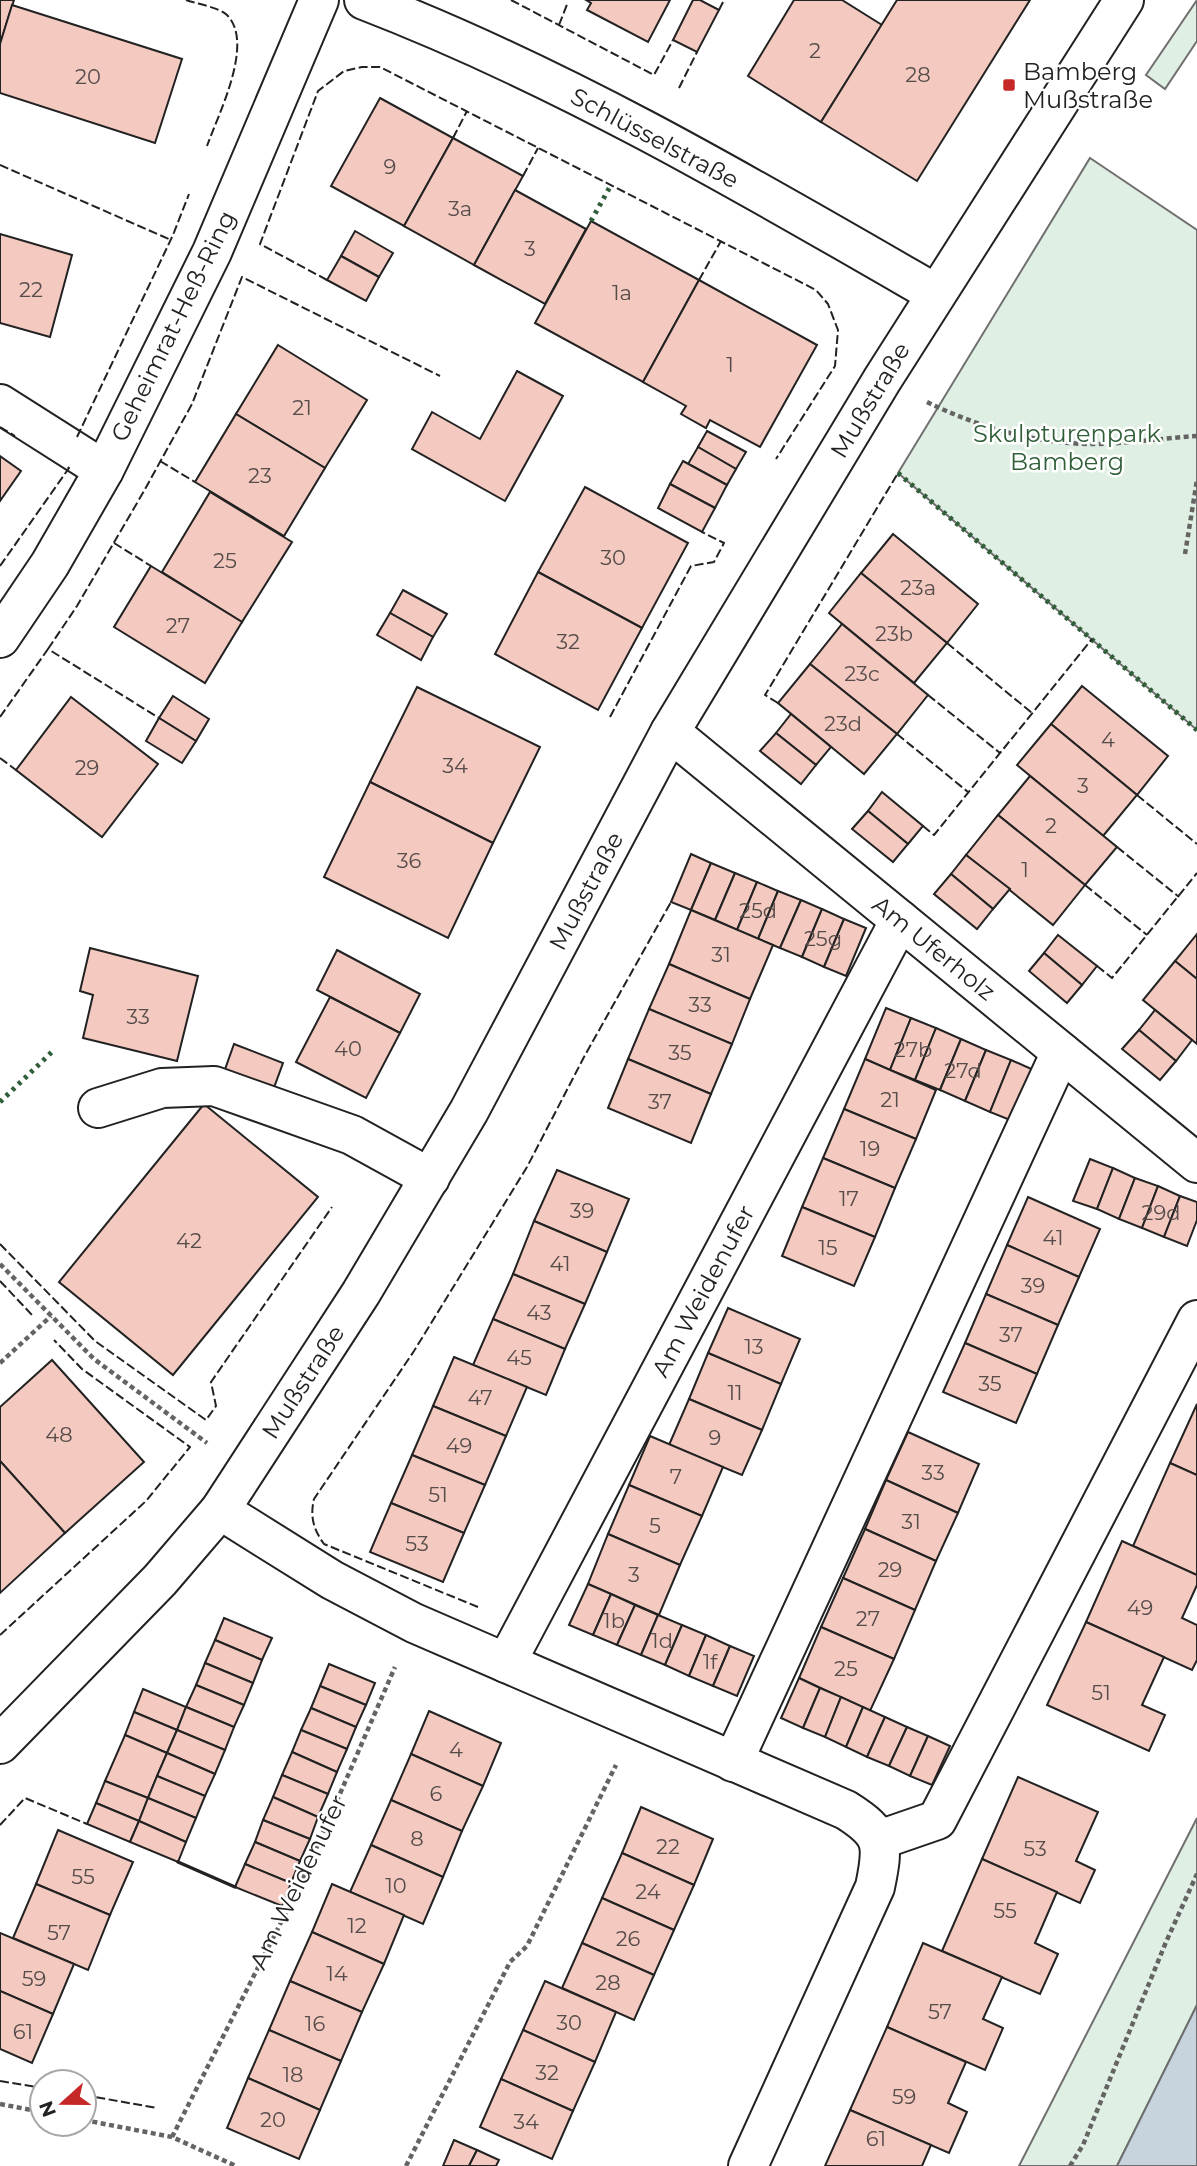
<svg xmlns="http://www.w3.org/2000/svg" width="1197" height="2166" font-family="Montserrat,sans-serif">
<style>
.green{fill:#e0efe3;stroke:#6f6f6f;stroke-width:2}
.water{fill:#c7d3dd;stroke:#6f6f6f;stroke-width:2}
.building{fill:#f3c9c0;stroke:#222;stroke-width:2}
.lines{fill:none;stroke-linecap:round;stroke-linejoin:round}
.minor-casing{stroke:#222;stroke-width:42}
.path{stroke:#646464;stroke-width:4.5;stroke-dasharray:5 3.5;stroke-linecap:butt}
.minor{stroke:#fff;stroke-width:38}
.hedge{stroke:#2f5e38;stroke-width:5;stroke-dasharray:3.5 5;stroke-linecap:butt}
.fence{stroke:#222;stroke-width:2;stroke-dasharray:9 3.5;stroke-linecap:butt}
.wall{stroke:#222;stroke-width:3.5}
.poi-dot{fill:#c62828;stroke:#fff;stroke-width:2.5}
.labels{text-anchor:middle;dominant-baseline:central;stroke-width:5;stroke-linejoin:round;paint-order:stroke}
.number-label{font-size:21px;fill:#564c4a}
.poi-label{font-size:24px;fill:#222;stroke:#fff;text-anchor:start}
.street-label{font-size:24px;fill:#222;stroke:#fff}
.park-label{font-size:24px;fill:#2f5e38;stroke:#fff}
</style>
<rect width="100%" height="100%" fill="#fff"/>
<g class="green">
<path d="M1197,0V41L1165,89L1146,75Z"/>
<path d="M1090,158L1197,230V730L898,473Z"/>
<path d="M1197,1818V2005L1117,2166H1019Z"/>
</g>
<path class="water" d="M1197,2005V2166H1117Z"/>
<g class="building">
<path d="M0,0H14L0,44Z"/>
<path d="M586,0H670L648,42L587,10L591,3Z"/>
<path d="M693,0H700L719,10L697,52L673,40Z"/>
<path d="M794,0H842L882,25L821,122L748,76Z"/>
<path d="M897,0H1030L917,181L821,122Z"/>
<path d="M12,5L182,59L155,143L0,93V44Z"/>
<path d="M380,98L453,138L404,226L331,186Z"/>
<path d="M453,138L523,176L474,265L404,226Z"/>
<path d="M515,190L586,229L545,304L474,265Z"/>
<path d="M591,221L699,280L643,382L535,323Z"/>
<path d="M355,231L393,253L379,277L341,256Z"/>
<path d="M0,234L72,255L50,337L0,323Z"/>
<path d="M341,256L379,277L366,301L327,280Z"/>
<path d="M699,280L817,345L760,447L710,420L706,428L681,414L686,406L643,382Z"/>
<path d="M278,345L367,400L325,468L236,414Z"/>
<path d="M517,371L563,396L505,501L412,449L432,412L480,439Z"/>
<path d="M236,414L325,468L284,536L195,482Z"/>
<path d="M707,431L746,452L736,469L698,447Z"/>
<path d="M698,447L736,469L727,485L688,464Z"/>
<path d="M0,456L21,471L0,501Z"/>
<path d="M683,461L727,485L715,508L670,484Z"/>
<path d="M670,484L715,508L702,532L658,508Z"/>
<path d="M585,487L688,543L642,628L538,572Z"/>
<path d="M210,492L292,542L242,622L162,572Z"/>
<path d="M893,534L978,604L947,643L861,573Z"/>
<path d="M151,566L242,622L205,683L114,627Z"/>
<path d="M538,572L642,628L598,710L495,654Z"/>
<path d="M861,573L947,643L914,683L829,613Z"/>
<path d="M403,590L447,614L433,637L390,613Z"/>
<path d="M390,613L433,637L421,660L377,635Z"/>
<path d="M842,624L928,695L897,734L810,664Z"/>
<path d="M810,664L897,734L864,774L778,703Z"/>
<path d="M1082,686L1168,756L1137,795L1051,724Z"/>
<path d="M417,687L540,747L493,843L370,782Z"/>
<path d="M173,696L209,719L196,741L159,718Z"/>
<path d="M71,697L158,764L102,837L16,770Z"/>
<path d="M791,714L831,747L816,765L776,733Z"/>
<path d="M159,718L196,741L182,763L146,741Z"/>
<path d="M1051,724L1137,795L1103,836L1017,765Z"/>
<path d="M776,733L816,765L801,784L760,751Z"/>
<path d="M1030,776L1117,847L1085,885L998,815Z"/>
<path d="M370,782L493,843L448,938L324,877Z"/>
<path d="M882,792L923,826L908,844L868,811Z"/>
<path d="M868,811L908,844L893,862L852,829Z"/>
<path d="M998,815L1085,885L1053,925L966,855Z"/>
<path d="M691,854L711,863L691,910L671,902Z"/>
<path d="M966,855L1010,889L993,909L951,874Z"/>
<path d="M711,863L735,873L715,920L691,910Z"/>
<path d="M735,873L757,882L737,930L715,920Z"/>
<path d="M951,874L993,909L977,929L934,894Z"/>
<path d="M757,882L778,891L758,939L737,930Z"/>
<path d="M778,891L801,900L780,948L758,939Z"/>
<path d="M801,900L822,909L802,957L780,948Z"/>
<path d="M822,909L844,919L824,967L802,957Z"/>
<path d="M691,910L773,945L750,999L669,964Z"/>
<path d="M844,919L866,928L846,976L824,967Z"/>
<path d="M1197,934V979L1175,961Z"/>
<path d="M1058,935L1097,966L1082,985L1044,953Z"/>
<path d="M90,948L198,976L177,1061L83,1038L93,995L80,991Z"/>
<path d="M337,950L420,994L400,1033L317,990Z"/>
<path d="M1044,953L1082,985L1067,1003L1029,971Z"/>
<path d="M1175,961L1197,979V1044L1143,1000Z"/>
<path d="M669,964L750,999L732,1044L649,1009Z"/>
<path d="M330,997L400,1033L366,1098L296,1062Z"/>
<path d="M886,1008L911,1018L890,1070L865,1059Z"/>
<path d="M649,1009L732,1044L711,1094L628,1059Z"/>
<path d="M1155,1010L1192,1040L1176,1061L1139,1030Z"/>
<path d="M911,1018L936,1028L915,1080L890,1070Z"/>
<path d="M936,1028L961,1039L940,1090L915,1080Z"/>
<path d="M1139,1030L1176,1061L1160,1080L1122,1049Z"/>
<path d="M961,1039L986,1050L965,1101L940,1090Z"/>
<path d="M234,1044L283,1063L272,1093L223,1075Z"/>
<path d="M986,1050L1011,1060L990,1112L965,1101Z"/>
<path d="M628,1059L711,1094L691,1143L608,1108Z"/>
<path d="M865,1059L936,1090L916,1139L844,1109Z"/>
<path d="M1011,1060L1036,1071L1015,1122L990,1112Z"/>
<path d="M204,1104L318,1197L173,1375L59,1282Z"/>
<path d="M844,1109L916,1139L895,1188L823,1158Z"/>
<path d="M823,1158L895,1188L875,1237L802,1207Z"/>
<path d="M1090,1159L1113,1168L1097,1209L1073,1201Z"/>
<path d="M1113,1168L1135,1178L1119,1219L1097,1209Z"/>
<path d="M557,1170L629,1199L607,1252L534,1221Z"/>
<path d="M1135,1178L1158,1186L1142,1228L1119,1219Z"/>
<path d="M1158,1186L1180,1196L1164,1237L1142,1228Z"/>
<path d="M1180,1196L1197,1202V1220L1187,1246L1164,1237Z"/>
<path d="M1028,1197L1100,1229L1079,1277L1007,1245Z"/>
<path d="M802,1207L875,1237L854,1286L782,1256Z"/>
<path d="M534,1221L607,1252L585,1304L513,1274Z"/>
<path d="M1007,1245L1079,1277L1058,1325L986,1294Z"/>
<path d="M513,1274L585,1304L565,1349L493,1319Z"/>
<path d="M986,1294L1058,1325L1037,1374L965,1343Z"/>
<path d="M728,1308L800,1339L781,1384L708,1353Z"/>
<path d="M493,1319L565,1349L546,1395L473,1365Z"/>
<path d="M965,1343L1037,1374L1016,1423L943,1392Z"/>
<path d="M708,1353L781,1384L762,1430L689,1399Z"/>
<path d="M454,1357L527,1387L506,1436L433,1406Z"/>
<path d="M52,1360L144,1462L65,1533L0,1461V1407Z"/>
<path d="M689,1399L762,1430L742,1475L669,1445Z"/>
<path d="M1197,1404V1475L1170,1463Z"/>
<path d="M433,1406L506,1436L485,1485L412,1455Z"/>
<path d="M908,1432L979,1464L958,1513L886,1480Z"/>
<path d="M650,1436L723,1467L702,1516L629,1485Z"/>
<path d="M412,1455L485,1485L464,1533L391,1503Z"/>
<path d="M0,1461L65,1533L0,1593Z"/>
<path d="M1170,1463L1197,1475V1575L1133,1546Z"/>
<path d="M886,1480L958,1513L936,1561L865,1529Z"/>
<path d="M629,1485L702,1516L680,1565L608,1534Z"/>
<path d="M391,1503L464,1533L443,1582L370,1552Z"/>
<path d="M865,1529L936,1561L915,1610L843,1578Z"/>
<path d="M608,1534L680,1565L659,1615L588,1584Z"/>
<path d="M1122,1541L1197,1575V1585L1182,1618L1197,1625V1660L1192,1670L1086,1622Z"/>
<path d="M843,1578L915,1610L894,1659L821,1627Z"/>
<path d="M588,1584L611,1594L593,1635L569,1625Z"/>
<path d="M611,1594L635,1605L617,1645L593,1635Z"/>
<path d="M635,1605L658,1615L641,1655L617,1645Z"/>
<path d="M658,1615L682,1625L665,1665L641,1655Z"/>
<path d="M224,1618L272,1638L262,1660L215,1640Z"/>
<path d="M1086,1622L1164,1657L1142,1705L1165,1715L1149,1751L1047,1705Z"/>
<path d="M682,1625L706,1635L689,1676L665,1665Z"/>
<path d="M821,1627L894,1659L870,1711L799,1678Z"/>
<path d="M706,1635L730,1646L713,1686L689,1676Z"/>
<path d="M215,1640L262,1660L253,1683L205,1663Z"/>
<path d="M730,1646L754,1656L737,1696L713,1686Z"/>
<path d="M205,1663L253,1683L244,1705L196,1685Z"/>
<path d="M329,1664L375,1683L366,1705L320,1686Z"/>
<path d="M799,1678L820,1688L803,1728L781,1718Z"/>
<path d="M196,1685L244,1705L234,1727L186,1707Z"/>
<path d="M320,1686L366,1705L356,1727L311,1708Z"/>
<path d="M820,1688L841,1697L825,1737L803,1728Z"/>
<path d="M143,1689L186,1707L177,1730L134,1712Z"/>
<path d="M841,1697L863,1707L846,1747L825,1737Z"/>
<path d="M186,1707L234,1727L225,1750L177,1730Z"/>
<path d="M863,1707L885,1717L867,1757L846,1747Z"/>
<path d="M311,1708L356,1727L347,1749L301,1730Z"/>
<path d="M429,1711L501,1743L483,1786L411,1754Z"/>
<path d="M134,1712L177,1730L167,1753L125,1735Z"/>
<path d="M885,1717L907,1727L889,1766L867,1757Z"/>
<path d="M907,1727L928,1736L910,1776L889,1766Z"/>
<path d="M177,1730L225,1750L215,1774L167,1753Z"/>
<path d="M301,1730L347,1749L337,1772L292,1752Z"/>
<path d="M125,1735L167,1753L148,1798L105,1781Z"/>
<path d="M928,1736L950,1746L932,1785L910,1776Z"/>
<path d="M292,1752L337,1772L328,1794L282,1775Z"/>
<path d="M167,1753L215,1774L205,1796L157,1776Z"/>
<path d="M411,1754L483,1786L462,1831L391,1800Z"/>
<path d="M282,1775L328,1794L318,1817L273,1797Z"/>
<path d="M157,1776L205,1796L196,1818L148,1798Z"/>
<path d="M1018,1777L1098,1812L1076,1861L1095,1870L1080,1903L982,1859Z"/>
<path d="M105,1781L148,1798L139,1821L96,1803Z"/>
<path d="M273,1797L318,1817L310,1839L263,1820Z"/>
<path d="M148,1798L196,1818L186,1842L139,1821Z"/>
<path d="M391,1800L462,1831L443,1877L371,1845Z"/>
<path d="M96,1803L139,1821L130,1842L87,1824Z"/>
<path d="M641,1807L713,1839L694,1885L622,1853Z"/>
<path d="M263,1820L310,1839L300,1861L255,1842Z"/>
<path d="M139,1821L186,1842L178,1862L130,1842Z"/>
<path d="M58,1830L133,1862L110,1915L36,1884Z"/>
<path d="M255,1842L300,1861L291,1883L245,1864Z"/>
<path d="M371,1845L443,1877L423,1924L350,1892Z"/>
<path d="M622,1853L694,1885L674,1930L602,1898Z"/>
<path d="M982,1859L1057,1892L1035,1943L1058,1954L1040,1994L942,1951Z"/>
<path d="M245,1864L291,1883L282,1906L235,1887Z"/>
<path d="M36,1884L110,1915L88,1970L13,1938Z"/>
<path d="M332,1884L404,1915L384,1964L312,1932Z"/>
<path d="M602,1898L674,1930L654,1975L582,1943Z"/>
<path d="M312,1932L384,1964L362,2012L290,1981Z"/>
<path d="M0,1933L74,1964L53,2014L0,1991Z"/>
<path d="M582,1943L654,1975L634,2020L562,1988Z"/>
<path d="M923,1943L1002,1977L983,2019L1003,2028L985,2070L887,2027Z"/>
<path d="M290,1981L362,2012L341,2061L269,2030Z"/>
<path d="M545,1981L616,2012L595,2062L523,2030Z"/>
<path d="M0,1991L53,2014L32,2063L0,2049Z"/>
<path d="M887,2027L966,2062L948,2103L967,2112L949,2153L850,2110Z"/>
<path d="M269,2030L341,2061L320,2110L248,2078Z"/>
<path d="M523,2030L595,2062L573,2111L501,2079Z"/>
<path d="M248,2078L320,2110L299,2159L227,2128Z"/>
<path d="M501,2079L573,2111L552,2159L480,2127Z"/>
<path d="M850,2110L931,2145L922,2166H825Z"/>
<path d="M454,2140L477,2150L469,2166H443Z"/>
<path d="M477,2150L499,2160L496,2166H469Z"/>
</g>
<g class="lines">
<defs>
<g id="minor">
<path d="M364,0C564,77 751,187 936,294"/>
<path d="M0,404L104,470"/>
<path d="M0,638L50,564L104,470L212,252L319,0"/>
<path d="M670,732L1197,1163"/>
<path d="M98,1108L162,1088L214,1086L352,1135L430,1178"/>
<path d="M220,1510L332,1580L414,1623L846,1810C884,1834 884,1844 875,1887L748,2166"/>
<path d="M506,1663L900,920"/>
<path d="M0,1744L160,1580L220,1510L361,1293L469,1111L670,732L882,380L1124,0"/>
<path d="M733,1762L1061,1052"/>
<path d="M879,1840L937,1820L1197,1320"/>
</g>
</defs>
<use href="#minor" class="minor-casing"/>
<g class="path">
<path d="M927,402C980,428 1039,445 1099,444C1132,443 1165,438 1197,436"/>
<path d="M1185,554L1197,480"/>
<path d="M0,1264L94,1359L207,1443"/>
<path d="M0,1363L51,1316"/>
<path d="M0,2104L42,2112"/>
<path d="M84,2120L172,2137L236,2166"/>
<path d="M172,2137L303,1879L395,1667"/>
<path d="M406,2166L510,1962L527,1946L616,1765"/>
<path d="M1070,2166L1083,2145L1166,1942L1197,1874"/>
</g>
<use href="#minor" class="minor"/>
<g class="hedge">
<path d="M591,221L611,185"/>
<path d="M898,473L1197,730"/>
<path d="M0,1102L55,1049"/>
</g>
<g class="fence">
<path d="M186,0C197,4 218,7 227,15C255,43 218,115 207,146"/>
<path d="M511,0L654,75L673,40"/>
<path d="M719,10L724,0"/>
<path d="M559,25L568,2"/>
<path d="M679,88L697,52"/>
<path d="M453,138L467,111"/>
<path d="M0,165L171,240"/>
<path d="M523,176L538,148"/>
<path d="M327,280L260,244L318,91L344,71L362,67H380L816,290L828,304L838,330L835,366L776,459"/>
<path d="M699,280L721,241"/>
<path d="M0,427L15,436"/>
<path d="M77,437L173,235L189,194"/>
<path d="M160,461L195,482"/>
<path d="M114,543L151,566"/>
<path d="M0,566L69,468L66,466"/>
<path d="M947,643L1032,713"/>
<path d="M48,649L77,606L144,491L192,404L242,277L440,376"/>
<path d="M928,695L1000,753"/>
<path d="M778,703L765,695L898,473"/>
<path d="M0,717L48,649L159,718"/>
<path d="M610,717L691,566L714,562L724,543L702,532"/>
<path d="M897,734L968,792"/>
<path d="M0,758L16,770"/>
<path d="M1137,795L1197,844"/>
<path d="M923,826L934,835L1092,639"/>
<path d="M1117,847L1179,897"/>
<path d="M1085,885L1147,935"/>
<path d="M1097,966L1112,978L1197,873"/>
<path d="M0,1244L95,1341L206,1420L216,1406L211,1382L332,1207"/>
<path d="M0,1281L32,1315"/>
<path d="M478,1607L324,1544C313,1529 310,1516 314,1499L414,1351L527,1167L584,1057L671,902"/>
<path d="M0,1635L146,1501L190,1447L82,1369L54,1340"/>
<path d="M0,1825L25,1798L87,1824"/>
<path d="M0,2081L42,2088"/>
<path d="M84,2095L157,2108"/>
</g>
<path class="wall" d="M178,1862L235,1887"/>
</g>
<rect class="poi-dot" x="1002" y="78" width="14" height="14" rx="3.5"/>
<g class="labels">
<g class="number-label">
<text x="815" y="50">2</text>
<text x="918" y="74">28</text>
<text x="88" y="76">20</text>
<text x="390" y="166">9</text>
<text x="460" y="208">3a</text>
<text x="530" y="248">3</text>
<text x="31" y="289">22</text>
<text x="622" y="292">1a</text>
<text x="730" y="364">1</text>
<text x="302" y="407">21</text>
<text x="260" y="475">23</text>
<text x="613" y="557">30</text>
<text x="225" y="560">25</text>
<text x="918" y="587">23a</text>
<text x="178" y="625">27</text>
<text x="894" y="633">23b</text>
<text x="568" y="641">32</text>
<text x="862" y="673">23c</text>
<text x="843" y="723">23d</text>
<text x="1108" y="739">4</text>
<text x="455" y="765">34</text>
<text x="87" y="767">29</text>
<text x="1083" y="785">3</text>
<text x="1051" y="825">2</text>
<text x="409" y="860">36</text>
<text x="1025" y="869">1</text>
<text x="758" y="910">25d</text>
<text x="823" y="938">25g</text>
<text x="721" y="954">31</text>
<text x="700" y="1004">33</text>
<text x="138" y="1016">33</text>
<text x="348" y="1048">40</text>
<text x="913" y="1049">27b</text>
<text x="680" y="1052">35</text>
<text x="963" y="1070">27d</text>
<text x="890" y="1099">21</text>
<text x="660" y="1101">37</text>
<text x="870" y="1148">19</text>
<text x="849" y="1198">17</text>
<text x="582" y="1210">39</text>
<text x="1161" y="1212">29d</text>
<text x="1053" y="1237">41</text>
<text x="189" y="1240">42</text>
<text x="828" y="1247">15</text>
<text x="560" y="1263">41</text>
<text x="1033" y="1285">39</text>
<text x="539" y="1312">43</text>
<text x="1011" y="1334">37</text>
<text x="754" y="1346">13</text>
<text x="519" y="1357">45</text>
<text x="990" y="1383">35</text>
<text x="735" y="1392">11</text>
<text x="480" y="1397">47</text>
<text x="59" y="1434">48</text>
<text x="715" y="1437">9</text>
<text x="459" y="1445">49</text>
<text x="933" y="1472">33</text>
<text x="676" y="1476">7</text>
<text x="438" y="1494">51</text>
<text x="911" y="1521">31</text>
<text x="655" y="1525">5</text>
<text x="417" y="1543">53</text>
<text x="890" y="1569">29</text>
<text x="634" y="1574">3</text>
<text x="1140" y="1607">49</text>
<text x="868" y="1618">27</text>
<text x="614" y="1620">1b</text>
<text x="662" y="1640">1d</text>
<text x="710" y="1661">1f</text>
<text x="846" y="1668">25</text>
<text x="1101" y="1692">51</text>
<text x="456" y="1749">4</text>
<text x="436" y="1793">6</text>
<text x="417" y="1838">8</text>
<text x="668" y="1846">22</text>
<text x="1035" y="1848">53</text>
<text x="83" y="1876">55</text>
<text x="396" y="1885">10</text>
<text x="648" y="1891">24</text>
<text x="1005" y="1910">55</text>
<text x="357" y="1925">12</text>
<text x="59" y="1932">57</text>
<text x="628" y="1938">26</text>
<text x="337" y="1973">14</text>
<text x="34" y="1978">59</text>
<text x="608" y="1982">28</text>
<text x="940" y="2011">57</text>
<text x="569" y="2022">30</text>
<text x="315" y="2023">16</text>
<text x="23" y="2031">61</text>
<text x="547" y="2072">32</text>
<text x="293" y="2074">18</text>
<text x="904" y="2096">59</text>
<text x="273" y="2119">20</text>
<text x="526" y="2121">34</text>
<text x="876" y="2138">61</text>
</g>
<g class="poi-label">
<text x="1023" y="71">Bamberg<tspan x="1023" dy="28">Mußstraße</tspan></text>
</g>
<g class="street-label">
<text transform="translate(655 138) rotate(28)">Schlüsselstraße</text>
<text transform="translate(173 326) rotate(-64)">Geheimrat-Heß-Ring</text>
<text transform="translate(870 400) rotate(-59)">Mußstraße</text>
<text transform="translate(586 891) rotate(-62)">Mußstraße</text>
<text transform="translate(934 948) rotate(39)">Am Uferholz</text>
<text transform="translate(703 1291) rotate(-62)">Am Weidenufer</text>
<text transform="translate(303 1382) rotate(-57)">Mußstraße</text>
<text transform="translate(298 1882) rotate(-64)">Am Weidenufer</text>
</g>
<g class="park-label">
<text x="1067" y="433">Skulpturenpark<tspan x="1067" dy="28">Bamberg</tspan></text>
</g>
</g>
<g transform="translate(63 2103) rotate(249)"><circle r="33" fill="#ffffff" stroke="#a7a7a7" stroke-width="2"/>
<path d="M0-5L12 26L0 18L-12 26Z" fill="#c62828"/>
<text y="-10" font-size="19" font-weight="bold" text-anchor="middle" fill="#222222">N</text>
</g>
</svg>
